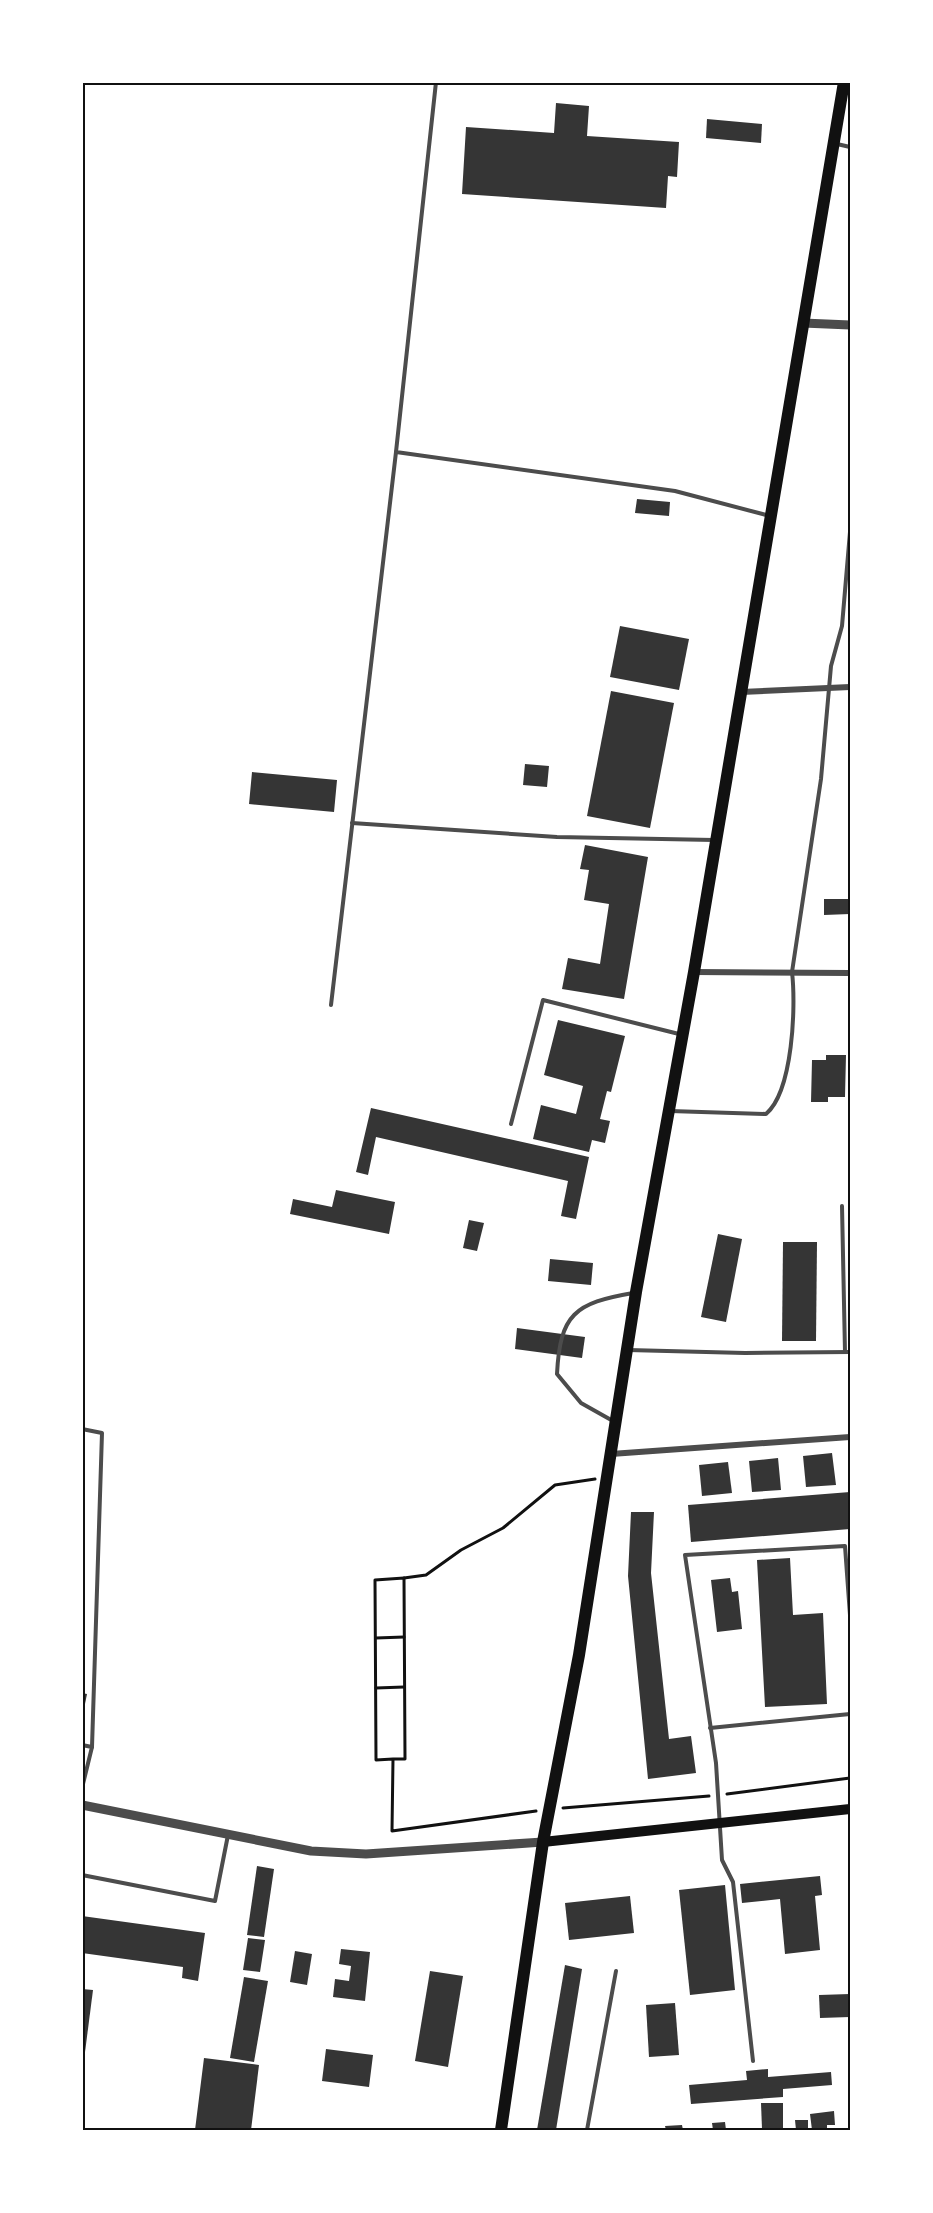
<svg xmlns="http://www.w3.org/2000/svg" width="933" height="2213" font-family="Manrope,sans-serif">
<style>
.building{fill:#353535}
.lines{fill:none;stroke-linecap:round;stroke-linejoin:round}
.path{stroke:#111;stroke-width:3}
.service{stroke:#4c4c4c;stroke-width:4}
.minor{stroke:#4c4c4c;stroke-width:6}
.tertiary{stroke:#4c4c4c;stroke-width:9}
.secondary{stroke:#111;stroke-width:10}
.primary{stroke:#111;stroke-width:12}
.neatline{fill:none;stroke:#111;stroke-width:2}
</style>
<rect width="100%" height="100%" fill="#fff"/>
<g class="building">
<path d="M556,103L589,106L587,136L679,142L677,177L668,176L666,208L462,194L466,127L554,133Z"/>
<path d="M707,119L762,124L761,143L706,138Z"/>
<path d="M637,499L670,502L669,516L635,513Z"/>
<path d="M620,626L689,639L679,690L610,677Z"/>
<path d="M611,691L674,703L650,828L587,816Z"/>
<path d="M525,764L549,766L547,787L523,785Z"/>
<path d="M252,772L337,780L334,812L249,804Z"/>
<path d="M585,845L648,857L624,999L562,989L568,958L600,964L609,904L584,900L589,870L580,869Z"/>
<path d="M824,899H850V914L824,915Z"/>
<path d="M558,1020L625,1036L611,1092L607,1091L600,1119L610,1121L605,1143L592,1140L589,1152L533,1139L541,1105L576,1114L583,1086L544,1075Z"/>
<path d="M826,1055H846L845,1097H828V1102H811L812,1060H826Z"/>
<path d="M371,1108L589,1157L576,1219L561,1216L568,1181L376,1137L368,1175L356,1172Z"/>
<path d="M336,1190L395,1202L389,1234L290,1214L293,1199L332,1207Z"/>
<path d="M469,1220L484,1223L477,1251L463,1248Z"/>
<path d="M718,1234L742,1239L726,1322L701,1317Z"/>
<path d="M783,1242H817L816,1341H782Z"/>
<path d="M550,1259L593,1263L591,1285L548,1281Z"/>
<path d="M517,1328L585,1337L582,1358L515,1349Z"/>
<path d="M832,1453L836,1485L806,1487L803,1456Z"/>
<path d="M778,1458L781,1490L752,1492L749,1461Z"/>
<path d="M728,1462L732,1493L702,1496L699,1465Z"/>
<path d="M850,1492V1529L691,1542L688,1505Z"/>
<path d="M631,1512H654L651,1573L669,1739L691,1736L696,1773L648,1779L628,1576Z"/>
<path d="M790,1558L793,1615L823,1613L827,1704L765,1707L757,1560Z"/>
<path d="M730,1578L732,1592L738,1591L742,1629L717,1632L711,1580Z"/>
<path d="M82,1693L87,1694L84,1709H82Z"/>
<path d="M257,1866L274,1869L264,1937L247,1935Z"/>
<path d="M820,1876L822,1895L815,1896L820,1950L785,1954L780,1899L742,1903L740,1884Z"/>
<path d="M725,1885L735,1990L690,1995L679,1890Z"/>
<path d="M630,1896L634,1933L569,1940L565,1903Z"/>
<path d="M82,1916L205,1933L198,1981L182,1978L183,1967L82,1953Z"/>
<path d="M248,1938L265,1940L260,1972L243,1970Z"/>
<path d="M341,1949L370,1952L365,2001L333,1997L335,1979L349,1981L351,1966L339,1964Z"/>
<path d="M295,1951L312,1954L307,1985L290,1982Z"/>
<path d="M565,1965L582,1969L556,2130H537Z"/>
<path d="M430,1971L463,1976L448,2067L415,2061Z"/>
<path d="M244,1977L268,1981L254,2062L230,2058Z"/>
<path d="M82,1989L93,1990L84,2060H82Z"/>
<path d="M850,1994V2017L820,2018L819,1995Z"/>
<path d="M675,2003L679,2055L649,2057L646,2005Z"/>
<path d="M326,2049L373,2055L369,2087L322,2081Z"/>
<path d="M204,2058L259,2065L251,2130H195Z"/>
<path d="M768,2069V2077L831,2072L832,2085L783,2089V2097L691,2104L689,2085L747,2080L746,2071Z"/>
<path d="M761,2103H783V2129H762Z"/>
<path d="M834,2111L835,2125H827V2130H812L810,2114Z"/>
<path d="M795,2120H808V2130H796Z"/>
<path d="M725,2122L726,2130H713L712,2123Z"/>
<path d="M682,2125L683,2130H666L665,2126Z"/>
</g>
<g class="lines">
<g class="path">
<path d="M404,1578L426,1575L461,1550L503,1528L555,1485L595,1479"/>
<path d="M376,1638L404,1637"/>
<path d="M376,1688L404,1687"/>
<path d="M393,1759L376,1760L375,1580L404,1578L405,1759H393L392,1831L536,1811"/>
<path d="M727,1794L850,1778"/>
<path d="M563,1808L709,1796"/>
</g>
<g class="service">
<path d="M436,82L396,452L675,491L770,516"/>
<path d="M837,144L850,147"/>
<path d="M352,823L557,837L714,840"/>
<path d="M331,1005L396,452"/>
<path d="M670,1111L766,1114C793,1091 796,1006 792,972L821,779L831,666L842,626L850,532"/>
<path d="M511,1124L543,1000L679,1034"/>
<path d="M842,1206L845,1352"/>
<path d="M628,1350L745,1353L850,1352"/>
<path d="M613,1421L581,1403L557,1374C560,1314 575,1303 633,1293"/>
<path d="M82,1429L102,1433L92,1747"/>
<path d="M710,1728L850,1714"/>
<path d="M82,1745L92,1747L82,1788"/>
<path d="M82,1875L215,1901L228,1835"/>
<path d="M753,2061L733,1882L722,1860L716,1763L685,1555L845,1546L850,1615"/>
<path d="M587,2130L616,1971"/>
</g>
<g class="minor">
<path d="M741,692L850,687"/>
<path d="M694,972L850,973"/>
<path d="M611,1454L850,1437"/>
</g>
<g class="tertiary">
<path d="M803,323L850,325"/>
<path d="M82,1805L311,1851L366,1854L543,1842"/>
</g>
<path class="secondary" d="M543,1842L850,1809"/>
<path class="primary" d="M501,2130L543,1842L579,1655L636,1292L694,972L844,82"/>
</g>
<rect width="933" height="2213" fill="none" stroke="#ffffff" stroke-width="168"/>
<rect x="84" y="84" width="765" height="2045" class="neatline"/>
</svg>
